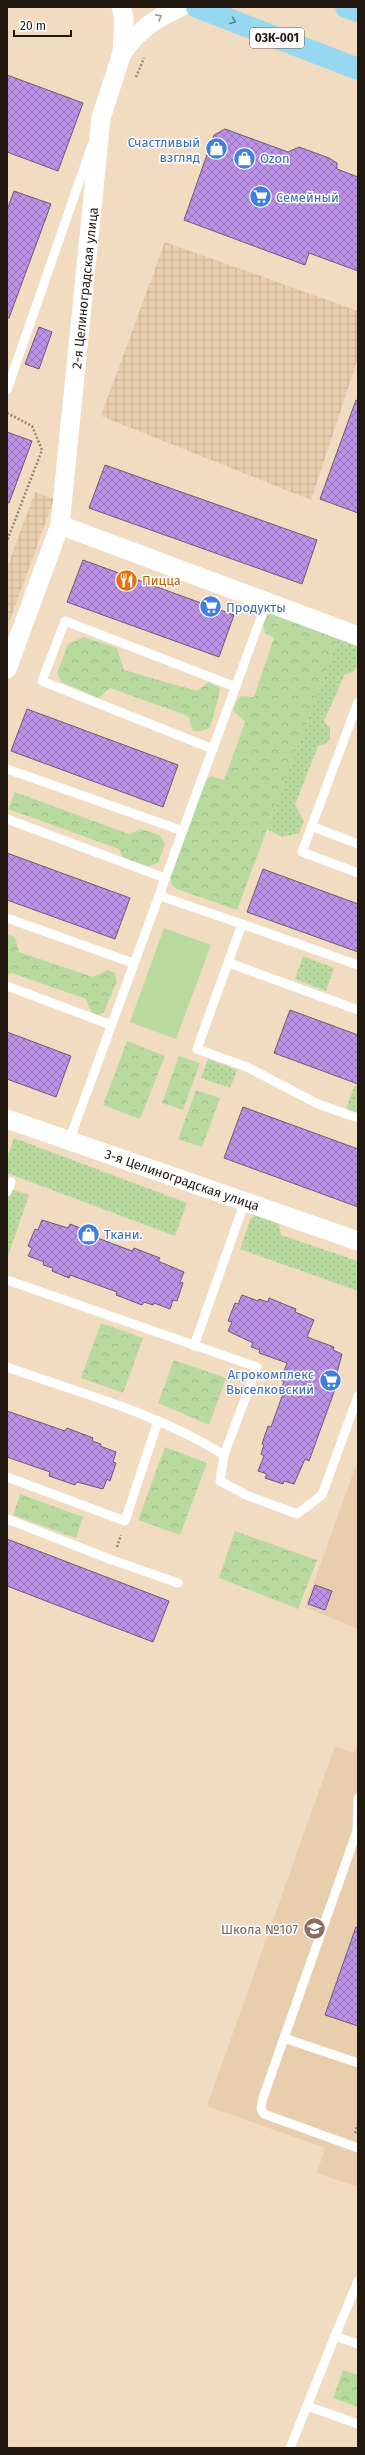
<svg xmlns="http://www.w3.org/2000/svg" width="365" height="2455" font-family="'Fira Sans',sans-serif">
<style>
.industrial{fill:url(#industrial-grid)}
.built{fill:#e8cead}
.grass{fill:url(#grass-dots)}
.park{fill:url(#park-crowns)}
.pitch{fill:#b9da9f}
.building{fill:url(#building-cross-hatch);stroke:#685d76}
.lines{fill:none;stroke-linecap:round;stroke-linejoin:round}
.path{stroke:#968673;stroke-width:2.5;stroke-dasharray:2 2;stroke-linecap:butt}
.lane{stroke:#fff;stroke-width:9}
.street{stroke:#fff;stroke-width:19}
.primary{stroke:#97d8f1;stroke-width:22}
.oneway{stroke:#9b9793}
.oneway2{stroke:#61828b}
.labels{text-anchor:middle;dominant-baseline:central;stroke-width:3;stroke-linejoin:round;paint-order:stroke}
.shield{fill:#fff;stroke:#635d57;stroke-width:1}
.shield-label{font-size:12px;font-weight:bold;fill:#20180f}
.shop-label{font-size:13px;fill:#366cbe;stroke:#fff;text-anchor:start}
.street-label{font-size:13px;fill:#20180f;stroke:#fff}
.food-label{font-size:13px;fill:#c56008;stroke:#fff;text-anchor:start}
.education-label{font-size:13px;fill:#785e54;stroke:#fff;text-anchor:end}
</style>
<defs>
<pattern id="industrial-grid" width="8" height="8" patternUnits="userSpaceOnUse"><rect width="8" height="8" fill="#e8cead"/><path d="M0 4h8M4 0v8" fill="none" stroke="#c7b094"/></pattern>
<pattern id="grass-dots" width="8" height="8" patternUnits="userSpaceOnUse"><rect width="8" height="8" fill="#b9da9f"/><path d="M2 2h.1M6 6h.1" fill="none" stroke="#9fba88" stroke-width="1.8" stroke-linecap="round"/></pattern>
<pattern id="park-crowns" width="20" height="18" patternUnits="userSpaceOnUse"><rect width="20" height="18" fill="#b9da9f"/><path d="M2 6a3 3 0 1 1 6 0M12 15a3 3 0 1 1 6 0" fill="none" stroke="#9fba88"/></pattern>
<pattern id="building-cross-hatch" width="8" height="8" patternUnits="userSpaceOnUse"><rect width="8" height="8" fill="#bb92e6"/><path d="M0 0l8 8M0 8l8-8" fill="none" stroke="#9876b9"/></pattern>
</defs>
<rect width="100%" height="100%" fill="#f1dcc1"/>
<g class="industrial">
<path d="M165,242L358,311V358L311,500L101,416Z"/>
<path d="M35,492L54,499L10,620L7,619V568Z"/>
</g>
<g class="built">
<path d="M358,1460V1629L305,1607Z"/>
<path d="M358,1743V2187L317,2173L325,2148L207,2106L335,1746L354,1753Z"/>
</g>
<g class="grass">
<path d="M339,636L358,644V666L353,672L345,674L324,721L330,728V739L325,744L318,746L295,805L304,821L299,833L282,837L267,829Z"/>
<path d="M303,956L334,968L326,991L295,979Z"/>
<path d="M208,1059L237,1070L230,1088L201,1078Z"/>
<path d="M355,1085L358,1086V1114L346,1109Z"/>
<path d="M14,1138L187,1203L175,1236L7,1173V1158Z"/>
<path d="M10,1189L29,1195L7,1259V1198Z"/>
<path d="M258,1212L278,1219L281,1235L358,1261V1291L240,1249L250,1220Z"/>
</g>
<g class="park">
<path d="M275,612L339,636L237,910L177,889L172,885L170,877L204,783L211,776L224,780L245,722L233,710L236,702L241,696L254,697L274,638L265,633L263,624L268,615Z"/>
<path d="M84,637L117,648L124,670L197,691L209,682L220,688L219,696L210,727L202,731H193L188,716L110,688L99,698L61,682L57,673L68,644Z"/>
<path d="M15,792L129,834L141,829L160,835L165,844L158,863L147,867L123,858L119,849L8,809Z"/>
<path d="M7,934L15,937L19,952L93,977L108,970L115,973L117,981L104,1012L98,1015L92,1013L86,999L12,973L7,975Z"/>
<path d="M127,1041L165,1056L140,1119L103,1105Z"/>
<path d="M179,1056L200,1063L183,1110L162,1103Z"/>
<path d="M196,1090L220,1098L202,1147L178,1139Z"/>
<path d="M101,1323L143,1338L123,1393L81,1378Z"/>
<path d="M174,1360L226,1378L209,1425L158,1403Z"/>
<path d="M165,1447L207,1463L180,1535L138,1520Z"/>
<path d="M20,1494L83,1517L76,1538L13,1515Z"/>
<path d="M235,1531L317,1560L298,1609L219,1578Z"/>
<path d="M343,2370L358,2375V2407L333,2398Z"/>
</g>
<path class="pitch" d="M164,928L211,945L176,1039L130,1022Z"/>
<g class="building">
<path d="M7,75L83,103L58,171L7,152Z"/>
<path d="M225,129L288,152L299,147L329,158L337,163V169L358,177V271L309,253L305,265L184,220L214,135Z"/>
<path d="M14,191L51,204L9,318H7V210Z"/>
<path d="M39,327L52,332L39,369L25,364Z"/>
<path d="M356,400L358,401V513L320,499Z"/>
<path d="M7,432L32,441L9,503H7Z"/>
<path d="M105,465L317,540L302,584L89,508Z"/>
<path d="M83,560L234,615L219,657L67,602Z"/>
<path d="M27,709L178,765L163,807L11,751Z"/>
<path d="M7,853L130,898L115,939L7,900Z"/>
<path d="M263,869L358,904V952L247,912Z"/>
<path d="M290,1010L358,1035V1084L274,1053Z"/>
<path d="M7,1032L71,1056L56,1097L7,1079Z"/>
<path d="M243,1107L358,1149V1207L224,1158Z"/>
<path d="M42,1220L68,1228L70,1224L96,1234L95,1237L132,1251L134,1248L160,1258L158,1261L184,1272L180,1282L183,1283L177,1301L173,1300L170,1309L154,1303L153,1305L144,1302L142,1305L116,1295L117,1292L70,1275L69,1278L52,1271L53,1268L43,1265L44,1262L28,1256L32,1248L28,1246L35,1229L38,1230Z"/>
<path d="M242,1295L258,1301L259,1299L268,1302L269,1298L296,1309L295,1312L314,1320L307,1337L334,1347L333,1350L342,1354L335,1380L338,1381L309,1461L305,1459L294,1484L284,1481L283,1484L265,1478L267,1474L258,1471L264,1456L261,1454L264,1445L262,1444L268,1426L271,1427L284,1391L281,1390L284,1382L281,1380L287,1363L259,1353L260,1350L251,1347L253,1343L228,1331L232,1322L228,1321L235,1303L238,1304Z"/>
<path d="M7,1411L65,1431L67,1428L93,1438L92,1441L101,1444L100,1446L116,1452L113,1462L116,1463L110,1481L107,1479L103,1489L77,1482L75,1485L49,1476L50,1472L7,1457Z"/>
<path d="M7,1539L169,1601L153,1642L7,1586Z"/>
<path d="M315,1585L332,1591L325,1610L308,1604Z"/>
<path d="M356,1927H358V2026L325,2015Z"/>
</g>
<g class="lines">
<g class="path">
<path d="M136,77L144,58"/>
<path d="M7,413L32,426L42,450L7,541"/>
<path d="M117,1547L121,1535"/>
<path d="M355,2133L358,2124"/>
</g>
<g class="lane">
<path d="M7,390L92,145"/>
<path d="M358,702L302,852L358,873"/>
<path d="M213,749L42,681L65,621L236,687"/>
<path d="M7,769L183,831"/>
<path d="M7,819L165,878"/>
<path d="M311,826L358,844"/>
<path d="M160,896L242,924L197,1049L247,1067L318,1104L358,1118"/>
<path d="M7,918L133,963"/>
<path d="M242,924L358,965"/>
<path d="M229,963L358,1010"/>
<path d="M7,986L111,1025"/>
<path d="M69,1141L267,601"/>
<path d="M7,1192L11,1182"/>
<path d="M7,1280L257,1367L224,1455L220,1481L246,1495L297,1514L322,1495L358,1396"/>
<path d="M194,1346L245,1201"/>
<path d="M7,1367C79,1393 160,1414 224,1455"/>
<path d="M7,1477L125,1521L158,1421"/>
<path d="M7,1519L112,1560L178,1583"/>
<path d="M358,1798L357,1831L284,2038L358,2063"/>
<path d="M284,2038L262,2101L261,2109L264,2114L358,2148"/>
<path d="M358,2281L335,2336L358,2344"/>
<path d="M335,2336L307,2406L358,2424"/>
<path d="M290,2448L307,2406"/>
</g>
<g class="street">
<path d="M122,53C140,29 154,19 181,7"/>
<path d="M60,525L358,636"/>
<path d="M7,669L60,525L101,118L122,53L124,17L121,7"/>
<path d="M7,1119L358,1241"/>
</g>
<g class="primary">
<path d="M197,7L358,69"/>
<path d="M346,7L358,11"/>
</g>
</g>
<defs><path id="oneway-chevron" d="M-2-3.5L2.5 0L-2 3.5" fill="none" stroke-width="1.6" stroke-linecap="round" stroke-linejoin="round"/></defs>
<use class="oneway" href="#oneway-chevron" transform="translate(159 17) rotate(-30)"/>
<use class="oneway2" href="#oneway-chevron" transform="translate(233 21) rotate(21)"/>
<defs>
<symbol id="shop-disc" viewBox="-11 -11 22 22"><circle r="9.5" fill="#3f7fe0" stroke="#fff"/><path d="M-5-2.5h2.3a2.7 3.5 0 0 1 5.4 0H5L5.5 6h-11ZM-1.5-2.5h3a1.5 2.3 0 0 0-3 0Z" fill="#fff"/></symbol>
<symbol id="supermarket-disc" viewBox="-11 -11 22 22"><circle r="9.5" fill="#3f7fe0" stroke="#fff"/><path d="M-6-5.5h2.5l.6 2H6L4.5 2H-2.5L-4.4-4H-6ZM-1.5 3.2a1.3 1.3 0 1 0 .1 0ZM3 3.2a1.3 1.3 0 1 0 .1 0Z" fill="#fff"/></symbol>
<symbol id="restaurant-disc" viewBox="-11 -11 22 22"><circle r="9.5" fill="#e8710a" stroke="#fff"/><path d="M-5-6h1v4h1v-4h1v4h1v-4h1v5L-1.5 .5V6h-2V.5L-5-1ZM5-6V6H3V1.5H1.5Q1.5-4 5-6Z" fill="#fff"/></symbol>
<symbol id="school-disc" viewBox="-11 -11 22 22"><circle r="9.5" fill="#8d6e63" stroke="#fff"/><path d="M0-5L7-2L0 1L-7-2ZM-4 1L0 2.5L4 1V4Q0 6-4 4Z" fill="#fff"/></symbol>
</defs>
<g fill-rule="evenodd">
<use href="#shop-disc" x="204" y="136" width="25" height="25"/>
<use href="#shop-disc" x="232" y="146" width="25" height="25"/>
<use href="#supermarket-disc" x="248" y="184" width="25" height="25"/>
<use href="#restaurant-disc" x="114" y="568" width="25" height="25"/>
<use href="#supermarket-disc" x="198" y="594" width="25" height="25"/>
<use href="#shop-disc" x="76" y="1222" width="25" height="25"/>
<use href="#supermarket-disc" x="318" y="1368" width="25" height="25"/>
<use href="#school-disc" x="302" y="1916" width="25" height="25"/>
</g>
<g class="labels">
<rect class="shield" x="250" y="28" width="54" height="20" rx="3"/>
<g class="shield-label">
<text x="277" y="38">03К-001</text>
</g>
<g class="shop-label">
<text x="200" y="142" text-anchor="end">Счастливый<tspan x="200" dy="15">взгляд</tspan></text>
<text x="260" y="158">Ozon</text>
<text x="276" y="197">Семейный</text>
<text x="226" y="607">Продукты</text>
<text x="104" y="1234">Ткани.</text>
<text x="314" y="1374" text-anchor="end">Агрокомплекс<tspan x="314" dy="15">Выселковский</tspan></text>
</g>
<g class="street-label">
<text transform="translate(85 288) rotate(-84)">2-я Целиноградская улица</text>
<text transform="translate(182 1180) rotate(19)">3-я Целиноградская улица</text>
</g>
<g class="food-label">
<text x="142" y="580">Пицца</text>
</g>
<g class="education-label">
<text x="298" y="1929">Школа №107</text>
</g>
</g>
<rect width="365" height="2455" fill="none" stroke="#20180f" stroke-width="16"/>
<path d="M14 30v6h57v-6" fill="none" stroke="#20180f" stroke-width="2"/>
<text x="20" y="30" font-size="12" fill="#20180f" stroke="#ffffff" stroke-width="3" paint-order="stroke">20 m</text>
</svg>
